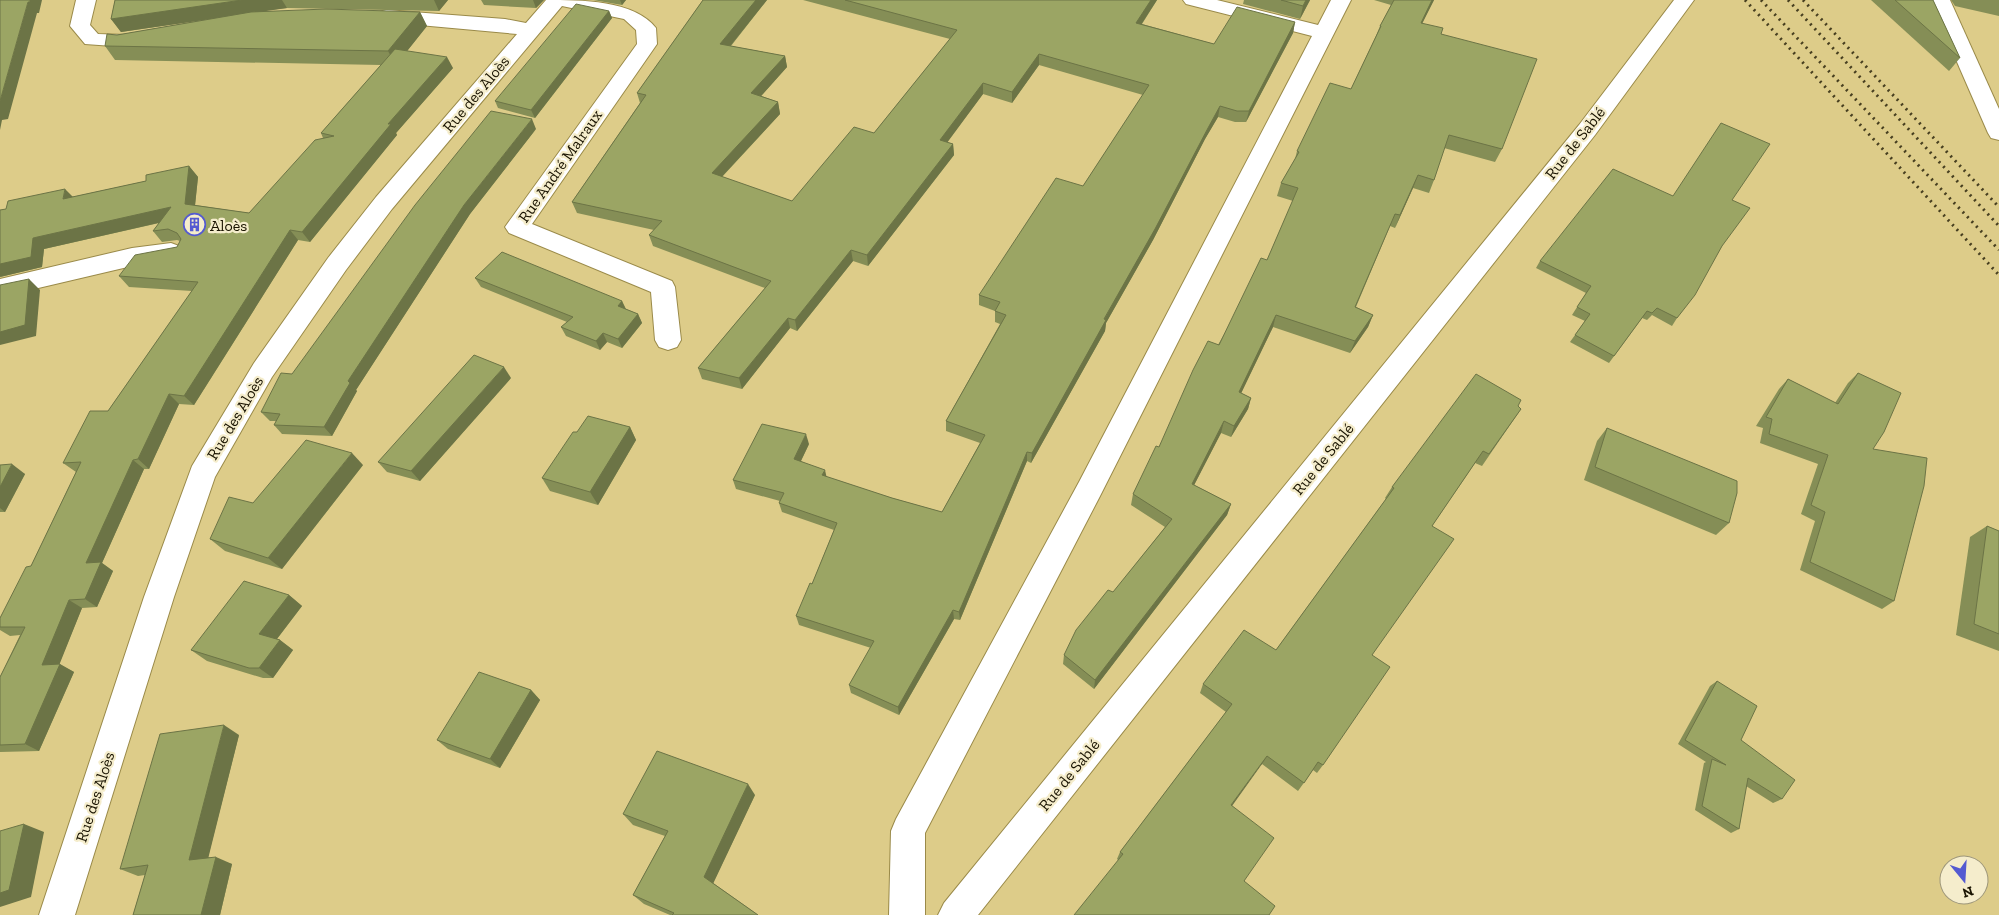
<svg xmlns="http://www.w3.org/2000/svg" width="1999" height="915" font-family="'Zilla Slab',serif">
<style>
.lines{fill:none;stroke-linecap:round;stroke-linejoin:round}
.street-casing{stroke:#9a8a49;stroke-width:2}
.secondary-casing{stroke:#9a8a49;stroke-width:2}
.street{fill:#fff;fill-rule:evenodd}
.secondary{fill:#fff;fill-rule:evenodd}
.rail{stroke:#473f20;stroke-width:3;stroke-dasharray:2 4.5;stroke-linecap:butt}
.wall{fill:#858e56}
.shaded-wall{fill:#6c7446}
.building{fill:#9ba564;stroke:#6c7446}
.labels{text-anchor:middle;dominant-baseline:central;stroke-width:4.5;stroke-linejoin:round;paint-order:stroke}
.street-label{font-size:16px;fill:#191300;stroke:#f5edcc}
.poi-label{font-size:16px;fill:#191300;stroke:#f5edcc;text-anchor:start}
</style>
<rect width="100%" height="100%" fill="#ddcc89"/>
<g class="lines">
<defs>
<g id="street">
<path d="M76,0H96L90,25L98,34L127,35L143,32L150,34L153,38L150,42L127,47L85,44L70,26Z"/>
<path d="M546,0C581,0 634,0 656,28L657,44L532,224L672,281L675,287L681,340L677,347L668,350L659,347L655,340L651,292L509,233L505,227L637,44L636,30L624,19L562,6L392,209L346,270L272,377L215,477L174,597L75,915H39L144,597L192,466L254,363L328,258L376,197L517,34L386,22L379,20L376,16L379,12L386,10L505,19L526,23Z"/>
<path d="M1183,0H1217L1318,25L1331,0H1351L1099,498L925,833V915H889L891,831L896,819L1079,482L1312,36L1186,4Z"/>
<path d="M1930,0H1950L1999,109V140L1991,138L1988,133Z"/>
<path d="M171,243L179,246L183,252L179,258L132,266L0,297V279L132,248Z"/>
</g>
<path id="secondary" d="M1674,0H1694L1595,135L978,915H938L944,903L1579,125Z"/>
</defs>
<use href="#street" class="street-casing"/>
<use href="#secondary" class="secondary-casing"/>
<use href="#street" class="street"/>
<use href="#secondary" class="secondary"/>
<g class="rail">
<path d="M1745,0L1999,275"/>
<path d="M1761,0L1999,250"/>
<path d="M1788,0L1999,226"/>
<path d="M1803,0L1999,207"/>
</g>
</g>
<g class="wall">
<path d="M115,0H448L439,11L287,8L260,11L420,12L427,26L407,51L453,68L396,133L397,135L310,242L298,240L194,405L179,404L149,469H144L102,563L113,571L97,607L82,608L59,664L74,672L39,751L0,752V677L20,635L10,636L0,630V618L31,566L76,472L63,463L108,411L192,291L129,287L119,276L177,247L180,241L177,240L162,242L153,231L159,223L44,249L42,267L0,277L72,197L146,181L189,166L198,177L195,205L249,213L323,138L321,133L381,65L115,60L105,46L117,35L216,18L121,32L111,19Z"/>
<path d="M481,0H544L536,8L484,5Z"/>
<path d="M593,0H626L622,5Z"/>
<path d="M703,0H767L731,46L785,56L787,67L761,96L778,102L780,114L722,177L792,201L874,133L950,39L803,0H1157L1142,24L1214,44L1295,22L1293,33L1246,122H1235L1218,117L1205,139L1153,240L1106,323L1105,331L1031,463L1027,461L960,620L954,619L899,715L851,693L849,685L871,648L799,625L796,616L812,584L834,530L782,512L779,503L780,501L736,489L733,480L809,444L801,461L827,477L892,498L942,512L980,443L946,431V421L1000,324L995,322V311L979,305V295L1083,186L1143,95L1039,65L1012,103L983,94L947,142L953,144L954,155L868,266L853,261L797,331L790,328L742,389L702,379L698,368L765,288L653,246L649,235L654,230L577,213L572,202L640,103L637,93Z"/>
<path d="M1244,0H1310L1300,19L1243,4Z"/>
<path d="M1374,0H1434L1422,23L1441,34L1502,149L1495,162L1444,148L1434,180L1429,193L1413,188L1395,228L1390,226L1356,307L1373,315L1368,327L1350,353L1273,327L1241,393L1251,398L1248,409L1231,437L1221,433L1194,485L1231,504L1227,515L1094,689L1063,664L1064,655L1165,527L1131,505L1133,494L1159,447L1267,260L1293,201L1277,196L1281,183L1295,159L1297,151L1351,89L1376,36L1380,26L1391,5Z"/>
<path d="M1871,0H1933L1960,58L1949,71Z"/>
<path d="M1951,0H1999V16L1955,6Z"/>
<path d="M609,11L612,18L535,118L498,108L495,101Z"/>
<path d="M536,129L470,214L356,390L357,391L332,436L282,434L274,425L276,421H270L261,412L292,374Z"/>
<path d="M1673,196L1732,200L1722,246L1672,326L1652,315L1647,320L1642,318L1609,363L1570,342L1585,321L1572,315L1586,293L1536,268L1540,261Z"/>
<path d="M475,278L622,301L626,309L638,314L642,323L622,348L607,342L600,350L566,336L561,327L567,322L481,287Z"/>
<path d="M1858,373L1873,449L1894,601L1882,609L1800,570L1815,521L1801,514L1818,464L1760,443L1763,428L1756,426L1779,389L1788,379L1835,403L1848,383Z"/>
<path d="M511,378L420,481L387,472L378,462Z"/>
<path d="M1518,406L1521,409L1482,466L1475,463L1432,526L1372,655L1323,765L1317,773L1313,770L1298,791L1262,764L1118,860L1117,859L1120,852L1226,712L1200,693L1203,684L1276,650L1386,499L1385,498L1392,487Z"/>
<path d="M630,427L636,440L598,505L550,491L542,478L577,432Z"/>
<path d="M1607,428L1729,523L1716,535L1584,480L1597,441Z"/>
<path d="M0,465L25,474L5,512H0Z"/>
<path d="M363,465L282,569L225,551L210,539L253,503Z"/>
<path d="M1987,526L1999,531V651L1956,635L1970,537Z"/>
<path d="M289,595L302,606L277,639L280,640L293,650L273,678H263L207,661L191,650Z"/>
<path d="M1717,681L1741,740L1782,799L1773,803L1746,786L1739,829L1731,833L1695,810L1704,763L1706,762L1678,744L1710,686Z"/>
<path d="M531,690L540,700L500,768L448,749L437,740Z"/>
<path d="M239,735L208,857L232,864L220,915H133L145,875L138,876L120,869Z"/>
<path d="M755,795L713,883L758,915H670L644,904L633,895L665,836L633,825L623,814Z"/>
</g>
<g class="shaded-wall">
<path d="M30,0H42L39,13H37L8,119L2,120L0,130V101L28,2Z"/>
<path d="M242,0H282L287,8L121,32L111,19Z"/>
<path d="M434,0H448L439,11Z"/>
<path d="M533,0H544L536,8Z"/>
<path d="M620,0H626L622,5Z"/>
<path d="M756,0H767L723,55L720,44Z"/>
<path d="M1151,0H1157L1135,34L1136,23Z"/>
<path d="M1306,0H1310L1300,19L1303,6Z"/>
<path d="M1432,0H1434L1416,36L1421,23Z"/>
<path d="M609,11L612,18L535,118L531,110Z"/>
<path d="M420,12L427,26L396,65L388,51Z"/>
<path d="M1295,22L1293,33L1246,122L1249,111Z"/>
<path d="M1039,54V65L1012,103V92Z"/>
<path d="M785,56L787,67L754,104L751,93Z"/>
<path d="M447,57L453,68L396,133L397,135L310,242L302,232L388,124Z"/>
<path d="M983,83V94L941,151L940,140Z"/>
<path d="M778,102L780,114L715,184L712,173Z"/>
<path d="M1220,106L1218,117L1205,139L1153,240L1106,323L1105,331L1031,463L1032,453L1208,128Z"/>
<path d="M532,119L536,129L470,214L356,390L357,391L332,436L324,427L348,381L464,205Z"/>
<path d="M953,144L954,155L868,266L867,255Z"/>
<path d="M189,166L198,177L194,215L185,204Z"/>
<path d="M1418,175L1413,188L1395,228L1400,215Z"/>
<path d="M65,189L75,199H63Z"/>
<path d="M171,207L180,218L44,249L42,267L0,277V264L33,238Z"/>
<path d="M290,230L298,240L194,405L184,396Z"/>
<path d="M851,250L853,261L797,331L795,320Z"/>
<path d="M29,279L40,290L36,336L0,345V332Z"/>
<path d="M622,301L626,310L618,306Z"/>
<path d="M638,314L642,323L622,348L618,339Z"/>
<path d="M1276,315L1273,327L1236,404L1239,392Z"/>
<path d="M1373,315L1368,327L1350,353L1355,341Z"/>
<path d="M788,318L790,328L742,389L739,378Z"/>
<path d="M603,333L607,342L600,350L596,341Z"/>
<path d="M504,367L511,378L420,481L411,471Z"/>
<path d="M169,394L179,404L149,469L138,459Z"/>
<path d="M1251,398L1248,409L1231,437L1234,426Z"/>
<path d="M1224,421L1221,433L1189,495L1192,484Z"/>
<path d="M630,427L636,440L598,505L590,492Z"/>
<path d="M806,434L809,444L797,469L794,459Z"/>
<path d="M1027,452V461L960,620L959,612Z"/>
<path d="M352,453L363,465L282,569L268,558Z"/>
<path d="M133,460L144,469L102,563L113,571L97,607L85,599L86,563Z"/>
<path d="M12,464L25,474L5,512L0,508V487Z"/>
<path d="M825,470L827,479L822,475Z"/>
<path d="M1231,504L1227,515L1094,689L1095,680Z"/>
<path d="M289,595L302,606L273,644L259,634Z"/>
<path d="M69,600L82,608L56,673L42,665Z"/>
<path d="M953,610L954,619L899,715L898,707Z"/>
<path d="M280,640L293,650L273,678L259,668Z"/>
<path d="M60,664L74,672L39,751L25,744Z"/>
<path d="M531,690L540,700L500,768L490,759Z"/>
<path d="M224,725L239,735L206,867L189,860Z"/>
<path d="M1267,756L1262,764L1227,813L1231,805Z"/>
<path d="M748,784L755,795L712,886L704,877Z"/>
<path d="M24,824L44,832L31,897L0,907V893Z"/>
<path d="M216,857L232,864L220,915H201Z"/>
</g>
<g class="building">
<path d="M0,0H30V2H28L0,101Z"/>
<path d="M115,0H242L111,19Z"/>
<path d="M703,0H756L720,44L785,56L751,93L778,102L712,173L792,201L854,127L874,133L957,30L845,0H1151L1136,23L1214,44L1237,7L1295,22L1249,111H1237L1220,106L1208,128L1155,229L1104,319L1106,320L1032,453L1027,452L959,612L953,610L898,707L849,685L874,641L796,616L810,583L812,584L837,523L779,503L784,493L733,480L762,424L806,434L794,459L825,470L822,475L892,498L942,512L985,435L946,421L1006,315L995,311L1000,302L979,295L1056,178L1083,186L1149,85L1039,54L1012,92L983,83L940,140L953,144L867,255L851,250L795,320L788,318L739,378L698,368L771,281L649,235L662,221L572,202L646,95L637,93Z"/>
<path d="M1281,0H1306L1303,6Z"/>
<path d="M1394,0H1432L1421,23L1443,28L1441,34L1537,59L1502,149L1449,135L1434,180L1418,175L1400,215L1395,214L1355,307L1373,315L1355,341L1276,315L1239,392L1251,398L1234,426L1224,421L1192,484L1231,504L1095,680L1064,655L1076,630L1108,590L1113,592L1172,519L1133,494L1156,446L1159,447L1193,370L1208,341L1219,345L1261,258L1267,260L1298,188L1281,183L1299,152L1297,151L1330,83L1351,89L1381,26H1380Z"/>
<path d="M1895,0H1933L1960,58Z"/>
<path d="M576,4L609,11L531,110L495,101Z"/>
<path d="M326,9L420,12L388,51L105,46L107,34L117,35L251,12Z"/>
<path d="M395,49L447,57L388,124H391L302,232L290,230L184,396L169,394L138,459L133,460L86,563L101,562L85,599L69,600L42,665L60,664L25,744L0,745V677L25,627H0V618L26,567L31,566L81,462L63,463L90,411H108L198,282L119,276L135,255L177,247L181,239L177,233L168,229L153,231L171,207L33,238L31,257L0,264V210L6,209L8,201L65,189L63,199L146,181V175L189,166L185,204L249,213L315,140L334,136L321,133Z"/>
<path d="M491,111L532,119L464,205L348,381L350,383L324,427L274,425L280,414L261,412L281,373L292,374L415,205Z"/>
<path d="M1721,123L1770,144L1732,200L1750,208L1722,246L1695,295L1677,318L1657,308L1652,313L1647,311L1614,356L1575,335L1590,314L1577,307L1591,286L1540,261L1613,169L1673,196Z"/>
<path d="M502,252L622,301L618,306L638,314L618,339L603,333L596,341L561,327L573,317L475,278Z"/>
<path d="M29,279L25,325L0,332V285Z"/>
<path d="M474,355L504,367L411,471L378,462Z"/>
<path d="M1858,373L1901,393L1884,432L1873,449L1927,458L1924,486L1894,601L1810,562L1825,512L1811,505L1828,455L1769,434L1772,419L1766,417L1788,379L1838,404Z"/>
<path d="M1476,374L1521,400L1518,406L1521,409L1489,454L1483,451L1432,526L1454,539L1372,655L1390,667L1323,765L1318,762L1304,783L1267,756L1231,805L1274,838L1244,881L1275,906L1269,915H1074L1123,854L1120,852L1232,704L1203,684L1244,630L1276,650L1394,488L1392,487Z"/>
<path d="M588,416L630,427L590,492L542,478L573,432H577Z"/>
<path d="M1607,428L1737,481V493L1729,523L1595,467Z"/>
<path d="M306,440L352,453L268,558L210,539L229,497L253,503Z"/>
<path d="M12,464L0,487V465Z"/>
<path d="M1987,526L1999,531V634L1974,624Z"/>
<path d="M244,581L289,595L259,634L280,640L259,668H249L191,650Z"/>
<path d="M479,672L531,690L490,759L437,740Z"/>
<path d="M1717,681L1757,706L1741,740L1795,780L1782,799L1748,778L1739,829L1702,806L1712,759L1726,765L1685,740Z"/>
<path d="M224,725L189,860L216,857L201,915H133L148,865L120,869L160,734Z"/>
<path d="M657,751L748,784L704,877L758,915H672L674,913L633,895L668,831L623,814Z"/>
<path d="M24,824L9,890L0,893V831Z"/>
</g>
<defs>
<symbol id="building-ring" viewBox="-11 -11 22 22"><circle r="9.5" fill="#f5edcc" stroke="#545ad1" stroke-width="1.5"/><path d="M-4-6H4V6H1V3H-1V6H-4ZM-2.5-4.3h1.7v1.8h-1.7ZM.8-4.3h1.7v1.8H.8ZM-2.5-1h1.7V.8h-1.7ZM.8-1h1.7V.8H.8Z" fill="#545ad1"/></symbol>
</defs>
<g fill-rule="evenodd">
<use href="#building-ring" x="182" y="212" width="25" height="25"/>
</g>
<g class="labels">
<g class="street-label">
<text transform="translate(476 94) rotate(-50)">Rue des Aloès</text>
<text transform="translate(1575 143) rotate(-52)">Rue de Sablé</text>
<text transform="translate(560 166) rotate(-55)">Rue André Malraux</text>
<text transform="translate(235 418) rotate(-59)">Rue des Aloès</text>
<text transform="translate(1323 459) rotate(-51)">Rue de Sablé</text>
<text transform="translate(1069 775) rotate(-51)">Rue de Sablé</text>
<text transform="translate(95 797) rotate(-72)">Rue des Aloès</text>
</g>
<g class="poi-label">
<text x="210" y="225">Aloès</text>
</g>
</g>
<g transform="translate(1964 880) rotate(162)"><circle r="24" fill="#f5edcc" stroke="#9d967a"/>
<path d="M0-4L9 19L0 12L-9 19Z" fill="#545ad1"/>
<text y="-8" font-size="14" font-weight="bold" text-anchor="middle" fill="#191300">N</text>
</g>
</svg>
